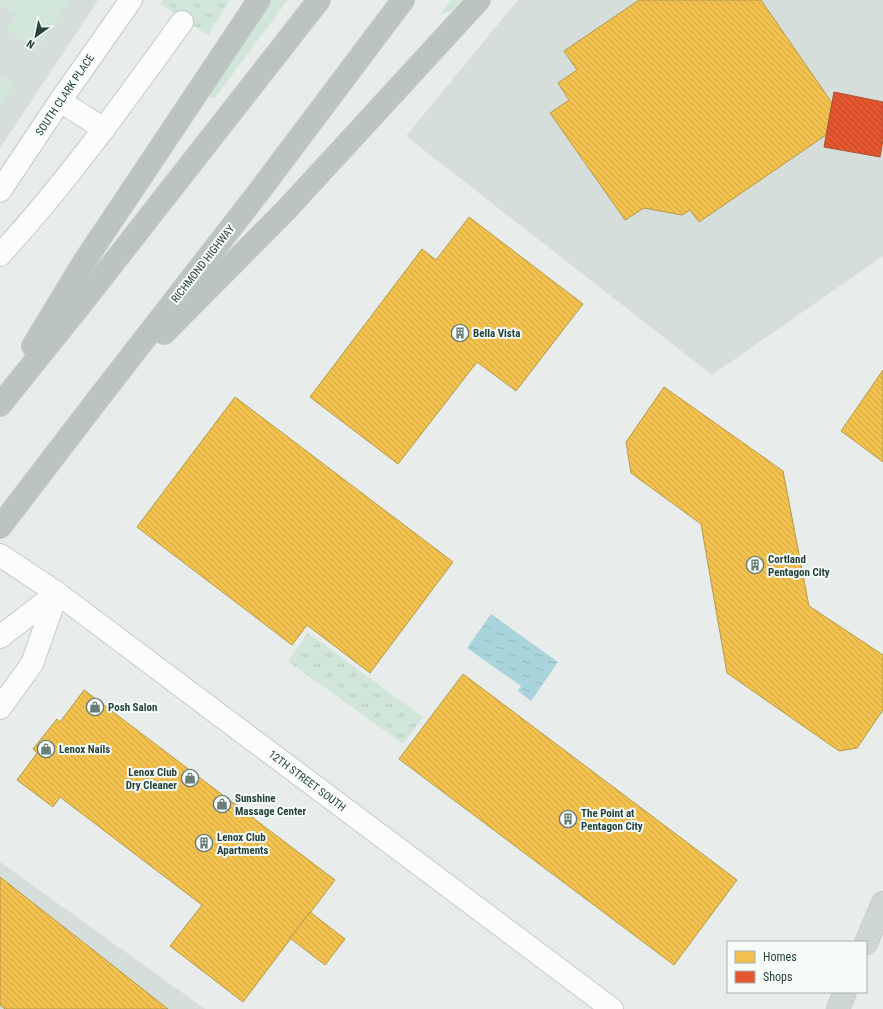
<svg xmlns="http://www.w3.org/2000/svg" width="883" height="1009" font-family="'Roboto Condensed',sans-serif">
<style>
.built{fill:#d6dedb}
.grass{fill:url(#grass-tufts)}
.garden{fill:#d1e6d8}
.water{fill:url(#water-ripples)}
.homes{fill:url(#homes-back-hatch);stroke:#b49b48}
.shops{fill:url(#shops-back-hatch);stroke:#aa5132}
.lines{fill:none;stroke-linecap:round;stroke-linejoin:round}
.minor-casing{stroke:#c5cac8;stroke-width:24}
.major-casing{stroke:#c3ccc9;stroke-width:24}
.highway-casing{stroke:#c3ccc9;stroke-width:24}
.minor{stroke:#fcfcfc;stroke-width:22}
.major{stroke:#cfd7d5;stroke-width:22}
.highway{stroke:#bcc4c2;stroke-width:22}
.labels{text-anchor:middle;dominant-baseline:central;stroke-width:4;stroke-linejoin:round;paint-order:stroke}
.street-label{font-size:11px;fill:#24423a;stroke:#f7fbf9}
.poi-label{font-size:11px;font-weight:bold;fill:#24423a;stroke:#f7fbf9;text-anchor:start}
</style>
<defs>
<pattern id="grass-tufts" width="24" height="20" patternUnits="userSpaceOnUse"><rect width="24" height="20" fill="#d1e6d8"/><path d="M3 7l-1-3M5 7V3M7 7l1-3M15 17l-1-3M17 17v-4M19 17l1-3" fill="none" stroke="#b3c6ba"/></pattern>
<pattern id="water-ripples" width="26" height="14" patternUnits="userSpaceOnUse"><rect width="26" height="14" fill="#a9d4db"/><path d="M2 4q2-2 4 0t4 0M15 11q2-2 4 0t4 0" fill="none" stroke="#91b7bd"/></pattern>
<pattern id="homes-back-hatch" width="6" height="6" patternUnits="userSpaceOnUse"><rect width="6" height="6" fill="#f2c14e"/><path d="M-1 5l2 2M0 0l6 6M5-1l2 2" fill="none" stroke="#cfa745"/></pattern>
<pattern id="shops-back-hatch" width="6" height="6" patternUnits="userSpaceOnUse"><rect width="6" height="6" fill="#e4572e"/><path d="M-1 5l2 2M0 0l6 6M5-1l2 2" fill="none" stroke="#b94a28"/></pattern>
</defs>
<rect width="100%" height="100%" fill="#e8edeb"/>
<g class="built">
<path d="M0,0H98L0,148Z"/>
<path d="M518,0H883V256L712,375L406,136Z"/>
<path d="M0,862L205,1009H0Z"/>
</g>
<g class="grass">
<path d="M163,0H230L208,35L160,4Z"/>
<path d="M308,633L423,717L403,744L288,661Z"/>
</g>
<g class="garden">
<path d="M0,0H70L36,51L6,30L16,15L0,5Z"/>
<path d="M269,0H288L214,99L206,96Z"/>
<path d="M451,0H461L452,11L440,14Z"/>
<path d="M0,75L15,84L0,107Z"/>
</g>
<path class="water" d="M491,614L558,662L531,701L518,691L521,686L467,648Z"/>
<g class="homes">
<path d="M639,0H761L832,103L826,135L699,222L690,210L682,215L644,208L625,220L550,113L569,100L558,83L577,70L564,51Z"/>
<path d="M469,217L583,304L516,391L477,362L398,464L310,397L422,249L436,260Z"/>
<path d="M883,370V462L841,431Z"/>
<path d="M664,387L783,471L809,606L883,655V710L857,748L839,751L727,673L701,524L631,473L626,442Z"/>
<path d="M235,397L453,562L370,673L307,625L292,645L137,527Z"/>
<path d="M463,674L737,880L674,965L399,759Z"/>
<path d="M84,690L335,880L243,1002L170,946L202,905L60,797L53,807L17,780L37,753L33,749L57,719L60,722Z"/>
<path d="M0,877L102,957L168,1009H5L0,1005Z"/>
<path d="M310,912L345,939L325,965L290,938Z"/>
</g>
<path class="shops" d="M834,92L883,102V140L880,157L824,147Z"/>
<g class="lines">
<defs>
<g id="minor">
<path d="M60,101L104,129"/>
<path d="M0,191L60,101L131,0"/>
<path d="M0,255C67,182 124,102 182,22"/>
<path d="M0,555L57,593L612,1009"/>
<path d="M0,637L57,593"/>
<path d="M0,708L32,664L57,593"/>
</g>
<g id="major">
<path d="M866,943L883,903"/>
<path d="M838,1009L845,992"/>
</g>
<g id="highway">
<path d="M164,333L287,209L479,0"/>
<path d="M33,346L84,262L259,0"/>
<path d="M0,405L78,308L319,0"/>
<path d="M0,527L98,399L261,189L403,0"/>
</g>
</defs>
<use href="#minor" class="minor-casing"/>
<use href="#major" class="major-casing"/>
<use href="#highway" class="highway-casing"/>
<use href="#minor" class="minor"/>
<use href="#major" class="major"/>
<use href="#highway" class="highway"/>
</g>
<defs>
<symbol id="building-ring" viewBox="-11 -11 22 22"><circle r="9.5" fill="#f7fbf9" stroke="#697e78" stroke-width="1.5"/><path d="M-4-6H4V6H1V3H-1V6H-4ZM-2.5-4.3h1.7v1.8h-1.7ZM.8-4.3h1.7v1.8H.8ZM-2.5-1h1.7V.8h-1.7ZM.8-1h1.7V.8H.8Z" fill="#697e78"/></symbol>
<symbol id="shop-ring" viewBox="-11 -11 22 22"><circle r="9.5" fill="#f7fbf9" stroke="#697e78" stroke-width="1.5"/><path d="M-5-2.5h2.3a2.7 3.5 0 0 1 5.4 0H5L5.5 6h-11ZM-1.5-2.5h3a1.5 2.3 0 0 0-3 0Z" fill="#697e78"/></symbol>
</defs>
<g fill-rule="evenodd">
<use href="#building-ring" x="450" y="323" width="20" height="20"/>
<use href="#building-ring" x="745" y="555" width="20" height="20"/>
<use href="#shop-ring" x="85" y="697" width="20" height="20"/>
<use href="#shop-ring" x="36" y="739" width="20" height="20"/>
<use href="#shop-ring" x="180" y="768" width="20" height="20"/>
<use href="#shop-ring" x="212" y="794" width="20" height="20"/>
<use href="#building-ring" x="558" y="809" width="20" height="20"/>
<use href="#building-ring" x="194" y="833" width="20" height="20"/>
</g>
<g class="labels">
<g class="street-label">
<text transform="translate(65 95) rotate(-56)">SOUTH CLARK PLACE</text>
<text transform="translate(203 264) rotate(-52)">RICHMOND HIGHWAY</text>
<text transform="translate(307 781) rotate(37)">12TH STREET SOUTH</text>
</g>
<g class="poi-label">
<text x="473" y="333">Bella Vista</text>
<text x="768" y="559">Cortland<tspan x="768" dy="13">Pentagon City</tspan></text>
<text x="108" y="707">Posh Salon</text>
<text x="59" y="749">Lenox Nails</text>
<text x="177" y="772" text-anchor="end">Lenox Club<tspan x="177" dy="13">Dry Cleaner</tspan></text>
<text x="235" y="798">Sunshine<tspan x="235" dy="13">Massage Center</tspan></text>
<text x="581" y="813">The Point at<tspan x="581" dy="13">Pentagon City</tspan></text>
<text x="217" y="837">Lenox Club<tspan x="217" dy="13">Apartments</tspan></text>
</g>
</g>
<rect x="727" y="941" width="140" height="52" fill="#f7fbf9" stroke="#a3b1ad"/>
<rect x="735" y="951" width="20" height="12" fill="#f2c14e" stroke="#a3b1ad"/>
<text x="763" y="961" font-size="12" fill="#24423a">Homes</text>
<rect x="735" y="971" width="20" height="12" fill="#e4572e" stroke="#a3b1ad"/>
<text x="763" y="981" font-size="12" fill="#24423a">Shops</text>
<g transform="translate(36 36) rotate(213)" stroke="#f7fbf9" stroke-width="3" paint-order="stroke">
<path d="M0-3L7 15L0 10L-7 15Z" fill="#24423a"/>
<text y="-6" font-size="11" font-weight="bold" text-anchor="middle" fill="#24423a">N</text>
</g>
</svg>
